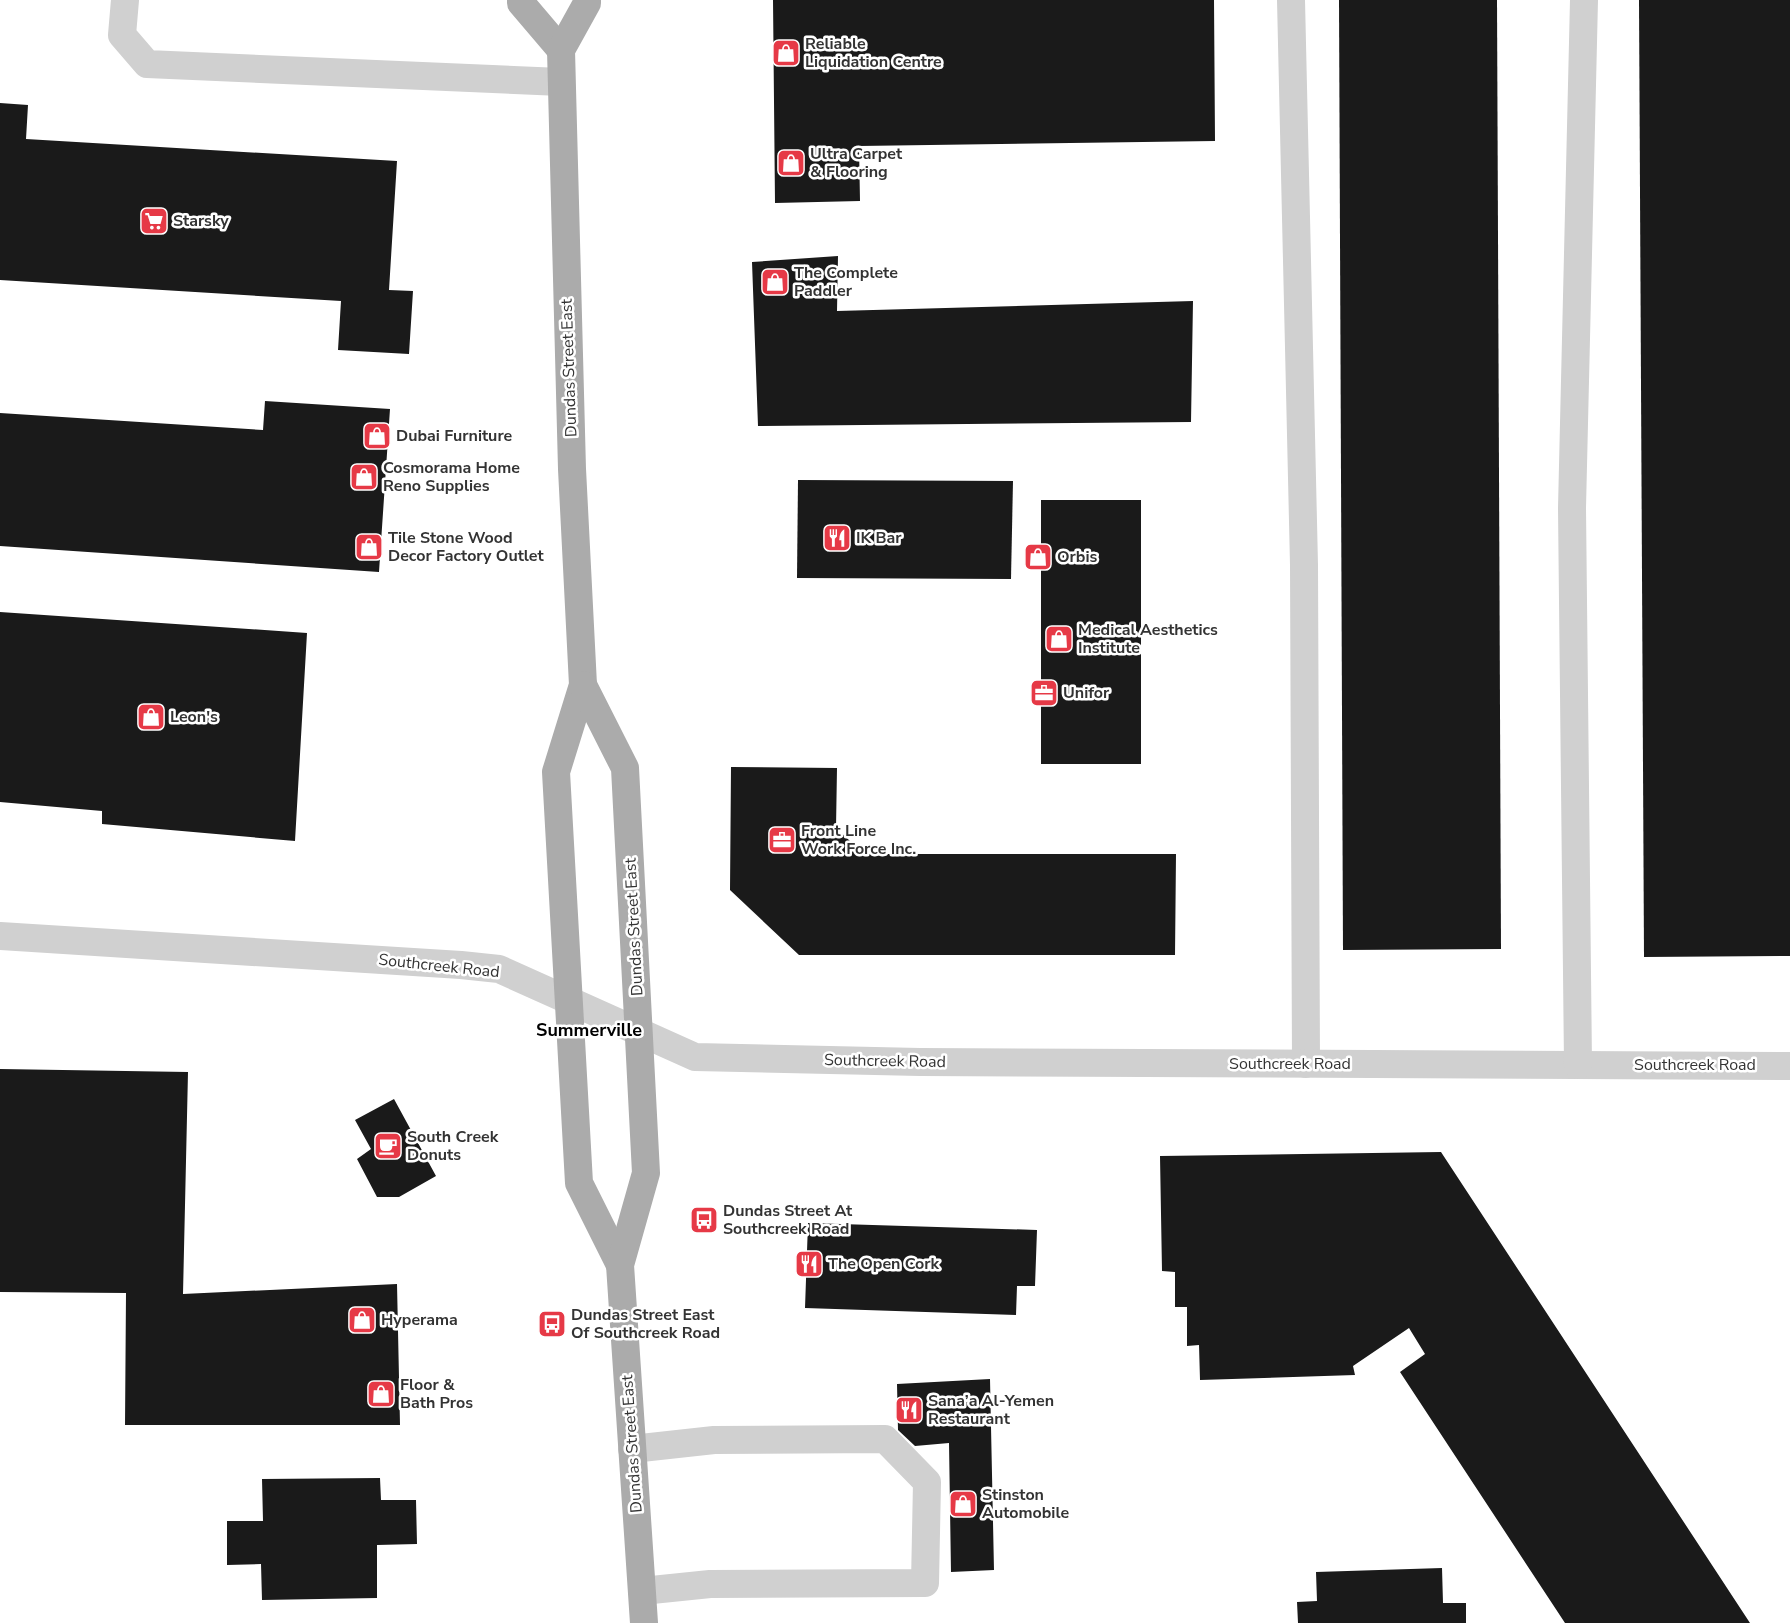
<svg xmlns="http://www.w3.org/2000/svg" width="1790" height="1623" font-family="'Nunito Sans',sans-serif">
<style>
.building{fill:#1a1a1a}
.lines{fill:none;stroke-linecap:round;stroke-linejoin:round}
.minor{stroke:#d0d0d0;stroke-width:28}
.major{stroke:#ababab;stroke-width:28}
.labels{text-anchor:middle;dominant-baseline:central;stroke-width:5;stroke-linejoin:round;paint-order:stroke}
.poi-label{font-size:16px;font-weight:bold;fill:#333;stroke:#fff;text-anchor:start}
.street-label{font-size:16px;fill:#333;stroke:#fff}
.neighbourhood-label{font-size:18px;font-weight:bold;fill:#000;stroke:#fff}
</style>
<rect width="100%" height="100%" fill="#fff"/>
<g class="building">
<path d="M773,0H1214L1215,141L859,146L860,201L775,203Z"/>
<path d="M1339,0H1497L1501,949L1343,950Z"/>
<path d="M1639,0H1790V956L1644,957Z"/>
<path d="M0,103L28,105L26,139L397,161L389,290L413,291L409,354L338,350L341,301L0,280Z"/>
<path d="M838,256L837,311L1193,301L1191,422L758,426L752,262Z"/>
<path d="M265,401L390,409L379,572L0,546V413L263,430Z"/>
<path d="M798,480L1013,481L1011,579L797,578Z"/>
<rect x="1041" y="500" width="100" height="264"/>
<path d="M0,612L307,633L295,841L102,824V811L0,802Z"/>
<path d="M731,767L837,768L836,828L864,854H1176L1175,955H799L730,890Z"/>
<path d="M0,1069L188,1072L183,1294L397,1284L400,1425H125L126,1293L0,1292Z"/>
<path d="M394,1099L436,1176L399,1197H377L357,1159L371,1149L355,1120Z"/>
<path d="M1441,1152L1750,1623H1565L1400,1372L1425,1354L1409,1328L1353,1366L1355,1375L1200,1380L1199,1345L1187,1346V1307H1175V1272L1162,1271L1160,1156Z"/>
<path d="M808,1223L1037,1230L1035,1286H1017L1016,1315L805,1308Z"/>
<path d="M990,1379L994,1570L951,1572L949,1443L915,1446L898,1430L897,1384Z"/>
<path d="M380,1478L381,1500H416L417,1544L377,1545V1598L262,1600L261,1564L227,1565V1521H263L262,1479Z"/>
<path d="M1442,1568L1443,1603H1466V1623H1298L1297,1602L1317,1601L1316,1572Z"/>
</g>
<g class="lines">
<g class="minor">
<path d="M125,0L122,35L147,64L561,82"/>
<path d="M1291,0L1304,565L1306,1064"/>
<path d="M0,936L461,965L499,969L695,1057L920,1062L1790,1066"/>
<path d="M1578,1065L1572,508L1584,0"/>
<path d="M632,1449L714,1440L885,1439L927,1482L925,1583L710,1584L642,1591"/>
</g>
<g class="major">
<path d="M521,0V3L561,50"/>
<path d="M587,0V3L561,50L572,469L583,685L556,772L579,1183L620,1265"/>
<path d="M583,685L625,768L646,1173L620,1265L644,1623"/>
</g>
</g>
<defs>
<symbol id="shop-square" viewBox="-11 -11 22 22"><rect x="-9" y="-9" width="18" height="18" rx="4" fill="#e63946" stroke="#fff"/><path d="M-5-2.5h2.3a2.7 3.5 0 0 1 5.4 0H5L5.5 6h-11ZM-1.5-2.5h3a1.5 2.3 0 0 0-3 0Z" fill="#fff"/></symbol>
<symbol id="supermarket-square" viewBox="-11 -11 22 22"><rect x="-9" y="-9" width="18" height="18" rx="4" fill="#e63946" stroke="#fff"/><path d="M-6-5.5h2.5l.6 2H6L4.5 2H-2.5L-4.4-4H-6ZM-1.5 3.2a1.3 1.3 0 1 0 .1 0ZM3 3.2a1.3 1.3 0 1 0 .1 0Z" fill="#fff"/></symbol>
<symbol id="restaurant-square" viewBox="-11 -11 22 22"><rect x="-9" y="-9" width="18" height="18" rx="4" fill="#e63946" stroke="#fff"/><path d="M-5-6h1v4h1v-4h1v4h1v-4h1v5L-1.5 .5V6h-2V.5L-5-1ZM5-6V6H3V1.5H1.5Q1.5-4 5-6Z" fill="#fff"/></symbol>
<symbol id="office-square" viewBox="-11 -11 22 22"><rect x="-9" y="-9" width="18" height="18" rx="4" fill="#e63946" stroke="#fff"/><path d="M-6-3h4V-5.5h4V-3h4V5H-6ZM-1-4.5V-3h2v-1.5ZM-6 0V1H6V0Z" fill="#fff"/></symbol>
<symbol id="cafe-square" viewBox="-11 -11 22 22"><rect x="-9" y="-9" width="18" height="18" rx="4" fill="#e63946" stroke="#fff"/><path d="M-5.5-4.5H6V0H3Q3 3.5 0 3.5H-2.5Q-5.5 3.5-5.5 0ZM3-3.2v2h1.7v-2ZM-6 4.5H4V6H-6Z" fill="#fff"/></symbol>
<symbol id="bus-square" viewBox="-11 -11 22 22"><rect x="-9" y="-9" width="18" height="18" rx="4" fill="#e63946" stroke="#fff"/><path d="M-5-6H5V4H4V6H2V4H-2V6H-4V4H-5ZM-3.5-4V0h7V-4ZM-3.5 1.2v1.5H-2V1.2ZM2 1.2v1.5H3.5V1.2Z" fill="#fff"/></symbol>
</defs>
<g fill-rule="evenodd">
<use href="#shop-square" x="770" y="37" width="32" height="32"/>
<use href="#shop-square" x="775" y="147" width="32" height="32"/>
<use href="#supermarket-square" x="138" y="205" width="32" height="32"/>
<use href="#shop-square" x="759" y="266" width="32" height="32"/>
<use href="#shop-square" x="361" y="420" width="32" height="32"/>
<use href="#shop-square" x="348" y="461" width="32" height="32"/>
<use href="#restaurant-square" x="821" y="522" width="32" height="32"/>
<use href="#shop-square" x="353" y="531" width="32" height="32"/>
<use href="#shop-square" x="1022" y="541" width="32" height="32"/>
<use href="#shop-square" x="1043" y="623" width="32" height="32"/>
<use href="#office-square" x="1028" y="677" width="32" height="32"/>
<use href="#shop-square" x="135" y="701" width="32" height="32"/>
<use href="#office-square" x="766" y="824" width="32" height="32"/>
<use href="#cafe-square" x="372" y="1130" width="32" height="32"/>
<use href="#bus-square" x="688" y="1204" width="32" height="32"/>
<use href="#restaurant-square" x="793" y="1248" width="32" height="32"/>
<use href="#shop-square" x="346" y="1304" width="32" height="32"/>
<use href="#bus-square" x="536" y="1308" width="32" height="32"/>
<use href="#shop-square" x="365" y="1378" width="32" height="32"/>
<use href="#restaurant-square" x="893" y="1394" width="32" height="32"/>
<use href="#shop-square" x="947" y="1488" width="32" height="32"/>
</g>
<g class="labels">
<g class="poi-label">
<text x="805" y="44">Reliable<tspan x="805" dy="18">Liquidation Centre</tspan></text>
<text x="810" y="154">Ultra Carpet<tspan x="810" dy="18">&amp; Flooring</tspan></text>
<text x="173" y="221">Starsky</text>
<text x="794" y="273">The Complete<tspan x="794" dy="18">Paddler</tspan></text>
<text x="396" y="436">Dubai Furniture</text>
<text x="383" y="468">Cosmorama Home<tspan x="383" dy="18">Reno Supplies</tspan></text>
<text x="388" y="538">Tile Stone Wood<tspan x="388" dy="18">Decor Factory Outlet</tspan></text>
<text x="856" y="538">IK Bar</text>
<text x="1057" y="557">Orbis</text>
<text x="1078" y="630">Medical Aesthetics<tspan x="1078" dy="18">Institute</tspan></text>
<text x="1063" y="693">Unifor</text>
<text x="170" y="717">Leon's</text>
<text x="801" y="831">Front Line<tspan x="801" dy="18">Work Force Inc.</tspan></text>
<text x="407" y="1137">South Creek<tspan x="407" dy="18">Donuts</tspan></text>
<text x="723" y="1211">Dundas Street At<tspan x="723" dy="18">Southcreek Road</tspan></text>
<text x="828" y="1264">The Open Cork</text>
<text x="571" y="1315">Dundas Street East<tspan x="571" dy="18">Of Southcreek Road</tspan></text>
<text x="381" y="1320">Hyperama</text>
<text x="400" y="1385">Floor &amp;<tspan x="400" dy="18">Bath Pros</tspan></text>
<text x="928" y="1401">Sana’a Al-Yemen<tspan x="928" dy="18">Restaurant</tspan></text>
<text x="982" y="1495">Stinston<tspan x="982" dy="18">Automobile</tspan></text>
</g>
<g class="street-label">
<text transform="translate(569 368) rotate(-92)">Dundas Street East</text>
<text transform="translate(634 927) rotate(-93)">Dundas Street East</text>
<text transform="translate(439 966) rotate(6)">Southcreek Road</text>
<text transform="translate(885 1061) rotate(1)">Southcreek Road</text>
<text x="1290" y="1064">Southcreek Road</text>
<text x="1695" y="1065">Southcreek Road</text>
<text transform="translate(632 1444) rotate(-94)">Dundas Street East</text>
</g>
<g class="neighbourhood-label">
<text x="589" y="1030">Summerville</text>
</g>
</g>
</svg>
